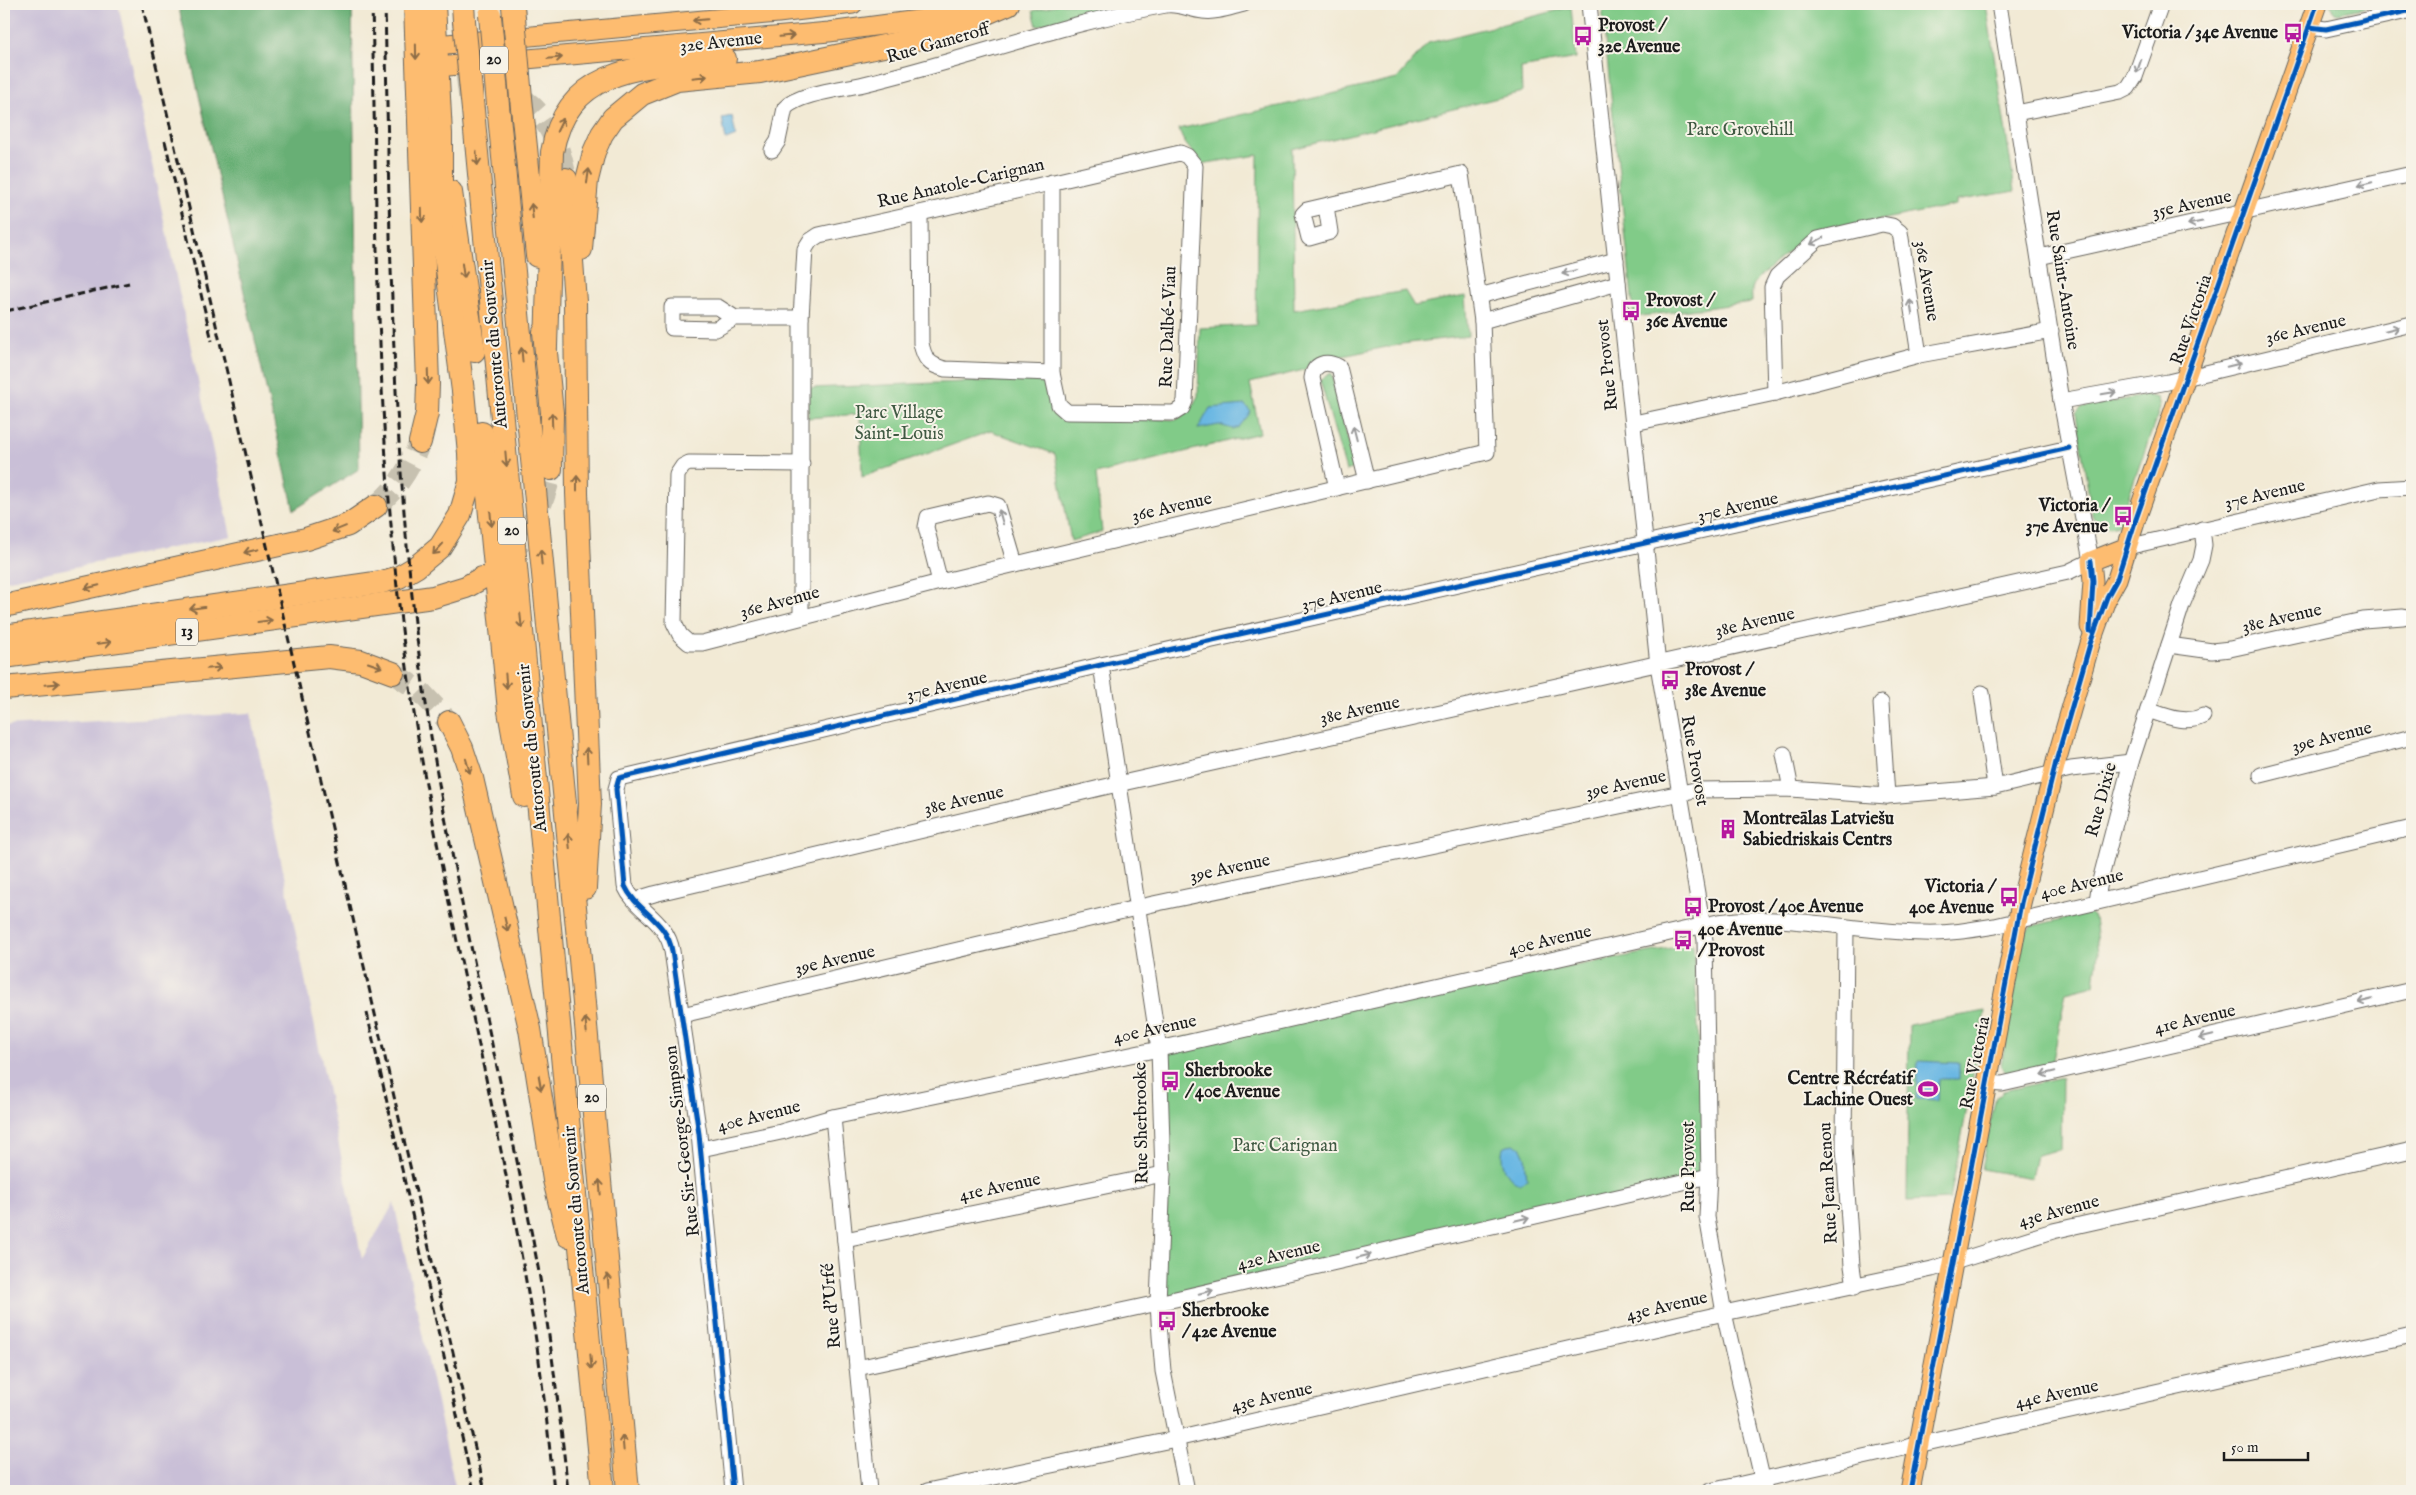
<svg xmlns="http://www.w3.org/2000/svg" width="2416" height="1495" font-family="'IM FELL English',serif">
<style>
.industrial{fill:#c9bfd7}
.green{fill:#81cb88;stroke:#4e7452}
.forest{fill:#68af74;stroke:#426648}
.water{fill:#69b7e3;stroke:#426a80}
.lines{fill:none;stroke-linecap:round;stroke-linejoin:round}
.highway-tunnel{stroke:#c7c1b0;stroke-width:22;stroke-dasharray:22 11;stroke-linecap:butt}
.minor-casing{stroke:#67645d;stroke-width:17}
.major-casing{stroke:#67645d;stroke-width:21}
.highway-casing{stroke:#67645d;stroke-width:24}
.minor{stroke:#fff;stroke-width:15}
.major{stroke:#fdbc70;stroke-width:19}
.highway{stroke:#fdbc70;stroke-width:22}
.rail{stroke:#1c1c1c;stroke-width:3;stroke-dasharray:8 4;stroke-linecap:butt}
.highway-bridge-casing{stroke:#67645d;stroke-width:24;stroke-linecap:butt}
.highway-bridge{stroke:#fdbc70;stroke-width:22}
.cycleway-casing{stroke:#f7f3e8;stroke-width:8}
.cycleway{stroke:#0057b8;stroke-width:5}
.oneway{stroke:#8c6c46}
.oneway2{stroke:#999}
.labels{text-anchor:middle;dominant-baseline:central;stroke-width:4;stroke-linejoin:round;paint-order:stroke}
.shield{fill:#f7f3e8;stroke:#5e5c59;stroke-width:1}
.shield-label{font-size:16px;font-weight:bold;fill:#1c1c1c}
.poi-label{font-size:18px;font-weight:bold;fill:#1c1c1c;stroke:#f7f3e8;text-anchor:start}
.street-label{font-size:18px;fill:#1c1c1c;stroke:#f7f3e8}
.park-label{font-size:18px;fill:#3f5942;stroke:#f7f3e8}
</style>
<rect width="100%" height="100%" fill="#f7f3e8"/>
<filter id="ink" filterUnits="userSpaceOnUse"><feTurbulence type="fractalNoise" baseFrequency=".02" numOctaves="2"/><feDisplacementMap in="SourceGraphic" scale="10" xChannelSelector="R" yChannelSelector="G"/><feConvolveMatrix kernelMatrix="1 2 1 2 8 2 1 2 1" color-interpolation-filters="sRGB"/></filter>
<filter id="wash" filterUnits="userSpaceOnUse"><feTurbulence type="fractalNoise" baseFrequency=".0096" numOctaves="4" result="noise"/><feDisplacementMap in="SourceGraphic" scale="20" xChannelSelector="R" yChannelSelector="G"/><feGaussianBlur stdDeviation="1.12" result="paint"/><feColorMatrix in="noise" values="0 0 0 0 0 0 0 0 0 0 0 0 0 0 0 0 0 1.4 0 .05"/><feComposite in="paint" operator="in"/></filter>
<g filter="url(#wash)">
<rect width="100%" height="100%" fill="#f2ead5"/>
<g class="industrial">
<path d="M4,4H118L231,536L4,581Z"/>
<path d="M251,713L362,1259L394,1203L456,1491H4V726Z"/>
</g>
<g class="green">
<path d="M1059,4H1125L1037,26L1033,11Z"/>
<path d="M1613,4H1986L2015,191L1956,201V205L1818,232C1806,237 1757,275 1753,286C1751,291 1752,296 1752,302L1634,317L1603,20V6Z"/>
<path d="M2330,4H2382L2338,13L2333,11Z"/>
<path d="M1571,7L1576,58L1521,68L1522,92L1292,149L1294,310L1405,291L1414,306L1465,296L1468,336L1401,344L1338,357L1311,363L1304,370L1250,383L1260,433L1096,474L1102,532L1071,541L1055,454L991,431L862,477L860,414L808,418L809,388L1039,379L1047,388L1055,411L1176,420L1190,410L1198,396L1200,328L1256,325L1258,155L1200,164C1193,149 1183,146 1179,129L1397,79L1428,43Z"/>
<path d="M1331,373L1355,468L1346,471L1320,380Z"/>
<path d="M2147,395L2158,398L2160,408L2124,509L2122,508L2119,514L2122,516L2117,525C2105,529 2097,526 2092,515L2076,414L2081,408Z"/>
<path d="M2089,913L2094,917L2098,953L2094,985L2066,992L2052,1065L2008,1075L2001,1066L2025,932L2032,926Z"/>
<path d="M1693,944L1707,1175L1160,1302L1161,1042Z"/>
<path d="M1985,1011L1950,1199L1907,1201L1909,1025Z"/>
<path d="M2062,1078L2061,1149L2037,1155L2032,1178L1981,1169L1996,1096L2002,1093L2003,1091Z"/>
</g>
<path class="forest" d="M178,4H352L359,469L294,510Z"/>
<g class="water">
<path d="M732,116L736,136L726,140L722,118Z"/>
<path d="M1245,405L1251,412L1239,427L1233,429L1219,425L1198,429L1210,408Z"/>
<path d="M1918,1061L1959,1063V1079H1939L1938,1100L1916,1099Z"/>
<path d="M1513,1144L1520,1146L1525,1157L1527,1179L1520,1183C1507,1180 1499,1161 1503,1148Z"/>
</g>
</g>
<g filter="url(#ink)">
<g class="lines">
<g class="highway-tunnel">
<path d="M457,87C524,79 555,117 566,179"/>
<path d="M376,506C397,489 410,468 420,442"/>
<path d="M506,559C530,533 545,504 551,469"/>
<path d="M393,673L420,691L449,722"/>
</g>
<defs>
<g id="minor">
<path d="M1589,4L1658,665L1705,940L1709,1176L1707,1217L1724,1313L1765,1491"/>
<path d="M2309,27L2326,29L2412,10"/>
<path d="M2016,113L2120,92L2128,88L2135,77L2161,4"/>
<path d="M772,150L778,141L785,108C799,93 843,89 864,84C965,60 1063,23 1166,5C1179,3 1190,10 1203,11C1216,13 1231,7 1244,4"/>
<path d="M920,214L921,343C924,359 929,365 945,369L1052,373"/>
<path d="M2039,257L2412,174"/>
<path d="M1479,296L1616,260"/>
<path d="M735,318L716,329L672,328V307H718L735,318H801"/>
<path d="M1482,321L1618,283"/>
<path d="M1775,393L1772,287L1777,276L1818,239L1882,224L1892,226L1900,232L1919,355"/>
<path d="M2061,401L2168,382L2412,324"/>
<path d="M1634,423L1775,393L1919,355L2051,331"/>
<path d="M802,464L689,463L683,466L677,475L674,623L680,635L689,643H702L940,582L1487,452L1482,321L1461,174L1307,210L1303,214L1309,238L1330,232L1326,206"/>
<path d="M1337,488L1312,378C1314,363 1326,360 1339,367L1367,481"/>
<path d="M2127,547L2379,489L2412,487"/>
<path d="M940,582L926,527L928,517L988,503L998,506L1015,564"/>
<path d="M801,616V318L805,249L810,241L819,235C940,210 1059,180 1180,153L1187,156L1195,166L1185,401L1182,408L1174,413L1067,412L1059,405L1052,373V182"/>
<path d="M2169,645L2212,651L2230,649L2363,620L2403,617"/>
<path d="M1101,665L1159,1049L1163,1174L1158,1303L1160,1336L1163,1371L1187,1491"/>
<path d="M1982,693L1995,787"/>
<path d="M1881,703L1887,796"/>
<path d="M2148,710C2166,716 2185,725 2203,716"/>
<path d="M1784,754L1791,789"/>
<path d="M2261,775L2412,737"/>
<path d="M2097,901L2100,881L2131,762L2182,605L2201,560L2204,545L2202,529"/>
<path d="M638,902L644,897L654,894L1100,788L2068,572L2091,561L2061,401L1999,4"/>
<path d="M1846,927L1844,1147L1852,1266L1855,1287"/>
<path d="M682,1015L1153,904L1695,790L1791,789L1887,796L1995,787L2071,769L2131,762"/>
<path d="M1987,1083L2002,1084L2412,990"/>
<path d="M833,1117L869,1491"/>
<path d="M701,1149L781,1132L833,1117L1159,1049L1718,922C1787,913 1855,932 1923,933C1947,934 1971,930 1995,926L2412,828"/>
<path d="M845,1240L1163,1174"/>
<path d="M857,1368L1158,1303L1709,1176"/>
<path d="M733,1491L699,1134L672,951C667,920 636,911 625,886L616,789L619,778L1101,665L2069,448"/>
<path d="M927,1491L1176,1439L1724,1313L1932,1269L2053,1231L2412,1150"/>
<path d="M1710,1491L2412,1335"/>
</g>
<g id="major">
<path d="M436,45L778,13L853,4"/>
<path d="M437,67L829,32L926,19L982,8"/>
<path d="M2090,627L2093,581L2091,561L2127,547"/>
<path d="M1910,1491L2021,903L2057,758L2090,644L2107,597L2117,579L2136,519L2317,4"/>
</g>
<g id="highway">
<path d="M415,4L428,384L427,413L420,442"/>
<path d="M463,4L464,21"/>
<path d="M521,98L537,256"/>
<path d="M498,105L580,959L628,1491"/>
<path d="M473,110L603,1491"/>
<path d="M566,179L575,302L577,493L590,804L585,888"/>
<path d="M451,192L474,351"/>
<path d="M581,249L587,180L594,152L602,134L613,118L642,94L677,80L760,72L912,40L940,33L1008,4"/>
<path d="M544,332L552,413L551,469"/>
<path d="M546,346L552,152C568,62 653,66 725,59"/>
<path d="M482,433L509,711L524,796"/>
<path d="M4,606L306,539L348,525L376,506"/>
<path d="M4,636L382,582L399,577L416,567L440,547L460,515L470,481L469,453L463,391L441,224V134L434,4"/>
<path d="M4,657L433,597L466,587L482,578"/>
<path d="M4,688L329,657L361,661L393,673"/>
<path d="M449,722L462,748L472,778L530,1029L554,1180L568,1236"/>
</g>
</defs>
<use href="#minor" class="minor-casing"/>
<use href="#major" class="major-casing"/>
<use href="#highway" class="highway-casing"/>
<use href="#minor" class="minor"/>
<use href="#major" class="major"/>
<use href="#highway" class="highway"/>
<g class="rail">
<path d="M142,4L485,1491"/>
<path d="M372,4C377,227 376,453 408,674C439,886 494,1093 530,1304C541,1366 548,1429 554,1491"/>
<path d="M385,4C390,238 391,472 426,704C454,893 503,1079 538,1267C551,1341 560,1416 568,1491"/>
<path d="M165,141L212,341"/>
<path d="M6,311L129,283"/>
<path d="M367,1013L474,1491"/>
</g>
<defs>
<g id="highway-bridge">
<path d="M513,6L521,98"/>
<path d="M490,15L498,105"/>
<path d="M464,21L473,110"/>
</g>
</defs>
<use href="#highway-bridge" class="highway-bridge-casing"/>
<use href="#highway-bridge" class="highway-bridge"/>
<defs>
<g id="cycleway">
<path d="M2309,27L2326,29L2412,10"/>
<path d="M2090,631L2093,581L2091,561"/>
<path d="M733,1491L699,1134L672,951C667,920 636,911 625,886L616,789L619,778L1101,665L2069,448"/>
<path d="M1910,1491L2021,903L2057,758L2090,644L2107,597L2117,579L2136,519L2317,4"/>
</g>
</defs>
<use href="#cycleway" class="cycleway-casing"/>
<use href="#cycleway" class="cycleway"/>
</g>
<defs><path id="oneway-shaft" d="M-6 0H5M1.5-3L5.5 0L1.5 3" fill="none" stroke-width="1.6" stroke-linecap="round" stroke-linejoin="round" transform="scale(1.25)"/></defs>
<g class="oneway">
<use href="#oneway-shaft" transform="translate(700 20) rotate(175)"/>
<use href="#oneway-shaft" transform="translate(787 36) rotate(-6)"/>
<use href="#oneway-shaft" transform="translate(416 52) rotate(89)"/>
<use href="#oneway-shaft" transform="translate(555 58) rotate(-5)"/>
<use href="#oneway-shaft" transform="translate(700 77) rotate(-6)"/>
<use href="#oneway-shaft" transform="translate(560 125) rotate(-64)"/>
<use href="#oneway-shaft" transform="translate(477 158) rotate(85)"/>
<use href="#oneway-shaft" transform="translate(588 176) rotate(-82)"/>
<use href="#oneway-shaft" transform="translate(532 211) rotate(-96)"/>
<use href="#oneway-shaft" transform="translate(422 215) rotate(88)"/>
<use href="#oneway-shaft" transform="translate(463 271) rotate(82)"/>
<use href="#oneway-shaft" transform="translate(522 355) rotate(-95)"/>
<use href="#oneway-shaft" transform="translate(428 377) rotate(88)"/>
<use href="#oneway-shaft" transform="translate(552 420) rotate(-92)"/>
<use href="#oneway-shaft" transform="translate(506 459) rotate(85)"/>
<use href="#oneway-shaft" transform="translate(577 483) rotate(-90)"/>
<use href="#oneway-shaft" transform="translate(491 519) rotate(85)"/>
<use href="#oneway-shaft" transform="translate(339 529) rotate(158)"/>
<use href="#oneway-shaft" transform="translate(438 549) rotate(133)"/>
<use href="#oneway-shaft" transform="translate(251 551) rotate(167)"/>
<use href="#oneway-shaft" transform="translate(541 557) rotate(-95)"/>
<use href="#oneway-shaft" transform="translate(92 587) rotate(167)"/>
<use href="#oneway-shaft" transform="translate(197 608) rotate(172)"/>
<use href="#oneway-shaft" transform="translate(265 621) rotate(-8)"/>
<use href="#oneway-shaft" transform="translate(521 621) rotate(84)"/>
<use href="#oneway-shaft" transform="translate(104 643) rotate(-8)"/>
<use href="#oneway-shaft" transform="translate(375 665) rotate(19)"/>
<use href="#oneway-shaft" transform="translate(214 668) rotate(-5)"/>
<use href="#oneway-shaft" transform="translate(506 681) rotate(85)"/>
<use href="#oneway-shaft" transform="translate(52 684) rotate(-5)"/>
<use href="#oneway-shaft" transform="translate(587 755) rotate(-93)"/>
<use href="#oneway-shaft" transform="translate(468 766) rotate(74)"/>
<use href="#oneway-shaft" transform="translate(569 841) rotate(-96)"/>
<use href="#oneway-shaft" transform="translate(506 924) rotate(77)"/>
<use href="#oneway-shaft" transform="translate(586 1025) rotate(-95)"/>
<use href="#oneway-shaft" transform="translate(540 1083) rotate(80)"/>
<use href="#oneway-shaft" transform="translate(600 1187) rotate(-95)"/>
<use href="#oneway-shaft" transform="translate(608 1281) rotate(-95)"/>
<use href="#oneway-shaft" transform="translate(591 1362) rotate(85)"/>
<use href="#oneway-shaft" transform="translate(623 1443) rotate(-95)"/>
</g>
<g class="oneway2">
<use href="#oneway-shaft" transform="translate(2139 66) rotate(109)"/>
<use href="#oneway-shaft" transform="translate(2365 184) rotate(167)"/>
<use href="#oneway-shaft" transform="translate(2195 223) rotate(168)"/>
<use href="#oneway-shaft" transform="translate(1817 241) rotate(152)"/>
<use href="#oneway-shaft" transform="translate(1569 272) rotate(165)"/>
<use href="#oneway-shaft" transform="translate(1911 307) rotate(-99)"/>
<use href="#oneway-shaft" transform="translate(2392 329) rotate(-13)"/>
<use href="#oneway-shaft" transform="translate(2234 365) rotate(-13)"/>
<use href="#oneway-shaft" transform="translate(2109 393) rotate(-10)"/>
<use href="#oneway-shaft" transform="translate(1355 433) rotate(-104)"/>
<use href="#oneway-shaft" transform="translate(1001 517) rotate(-106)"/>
<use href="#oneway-shaft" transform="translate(2365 1001) rotate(167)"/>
<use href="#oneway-shaft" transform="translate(2206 1037) rotate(167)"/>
<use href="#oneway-shaft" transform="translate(2048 1073) rotate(167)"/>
<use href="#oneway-shaft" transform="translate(1522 1219) rotate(-13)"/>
<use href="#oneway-shaft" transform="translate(1364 1256) rotate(-13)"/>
<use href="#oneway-shaft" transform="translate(1206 1292) rotate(-13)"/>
</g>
</g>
<defs>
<symbol id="bus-bare" viewBox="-9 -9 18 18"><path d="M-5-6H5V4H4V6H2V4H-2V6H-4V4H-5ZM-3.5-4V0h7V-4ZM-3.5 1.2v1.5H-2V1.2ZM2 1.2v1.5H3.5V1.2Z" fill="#b5179e" stroke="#f7f3e8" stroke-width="2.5" paint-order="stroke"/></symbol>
<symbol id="building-bare" viewBox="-9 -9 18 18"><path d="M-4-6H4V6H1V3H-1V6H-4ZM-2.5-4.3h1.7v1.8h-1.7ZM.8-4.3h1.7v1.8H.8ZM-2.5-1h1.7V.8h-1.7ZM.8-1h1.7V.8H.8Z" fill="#b5179e" stroke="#f7f3e8" stroke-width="2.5" paint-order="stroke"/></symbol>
<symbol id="stadium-bare" viewBox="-9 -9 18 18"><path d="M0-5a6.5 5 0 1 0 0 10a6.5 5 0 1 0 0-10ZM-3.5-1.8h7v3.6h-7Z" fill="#b5179e" stroke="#f7f3e8" stroke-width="2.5" paint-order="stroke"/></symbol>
</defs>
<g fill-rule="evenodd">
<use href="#bus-bare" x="2279" y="19" width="28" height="28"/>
<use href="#bus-bare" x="1569" y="22" width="28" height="28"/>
<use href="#bus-bare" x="1617" y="297" width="28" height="28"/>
<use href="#bus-bare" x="2109" y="502" width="28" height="28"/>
<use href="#bus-bare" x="1656" y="666" width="28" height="28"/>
<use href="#building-bare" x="1714" y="815" width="28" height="28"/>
<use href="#bus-bare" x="1995" y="883" width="28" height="28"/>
<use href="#bus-bare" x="1679" y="893" width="28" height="28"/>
<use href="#bus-bare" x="1669" y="926" width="28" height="28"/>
<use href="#bus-bare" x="1156" y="1067" width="28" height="28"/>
<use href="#stadium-bare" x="1914" y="1075" width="28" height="28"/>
<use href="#bus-bare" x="1153" y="1307" width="28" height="28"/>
</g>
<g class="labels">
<g class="shield">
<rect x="480" y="46.5" width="28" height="27" rx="4"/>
<rect x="498" y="517.5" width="28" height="27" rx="4"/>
<rect x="176" y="618.5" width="22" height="27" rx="4"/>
<rect x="578" y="1084.5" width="28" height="27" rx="4"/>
</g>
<g class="shield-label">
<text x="494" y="60">20</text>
<text x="512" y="531">20</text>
<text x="187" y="632">13</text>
<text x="592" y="1098">20</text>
</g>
<g class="poi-label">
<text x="1598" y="26">Provost /<tspan x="1598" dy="21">32e Avenue</tspan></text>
<text x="2278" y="33" text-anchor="end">Victoria / 34e Avenue</text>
<text x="1646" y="301">Provost /<tspan x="1646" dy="21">36e Avenue</tspan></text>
<text x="2108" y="506" text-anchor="end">Victoria /<tspan x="2108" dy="21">37e Avenue</tspan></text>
<text x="1685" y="670">Provost /<tspan x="1685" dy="21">38e Avenue</tspan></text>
<text x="1743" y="819">Montreālas Latviešu<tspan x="1743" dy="21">Sabiedriskais Centrs</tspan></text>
<text x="1994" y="887" text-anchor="end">Victoria /<tspan x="1994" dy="21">40e Avenue</tspan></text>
<text x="1708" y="907">Provost / 40e Avenue</text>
<text x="1698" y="930">40e Avenue<tspan x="1698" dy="21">/ Provost</tspan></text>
<text x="1185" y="1071">Sherbrooke<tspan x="1185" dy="21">/ 40e Avenue</tspan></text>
<text x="1913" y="1079" text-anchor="end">Centre Récréatif<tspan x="1913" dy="21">Lachine Ouest</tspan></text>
<text x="1182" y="1311">Sherbrooke<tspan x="1182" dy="21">/ 42e Avenue</tspan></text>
</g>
<g class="street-label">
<text transform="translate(721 43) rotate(-6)">32e Avenue</text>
<text transform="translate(938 44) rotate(-16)">Rue Gameroff</text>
<text transform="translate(961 184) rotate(-13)">Rue Anatole-Carignan</text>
<text transform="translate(2192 205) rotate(-12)">35e Avenue</text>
<text transform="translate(2062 280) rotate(81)">Rue Saint-Antoine</text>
<text transform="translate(1926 281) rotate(81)">36e Avenue</text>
<text transform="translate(2192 320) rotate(-71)">Rue Victoria</text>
<text transform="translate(1169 327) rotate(-88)">Rue Dalbé-Viau</text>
<text transform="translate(2306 330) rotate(-13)">36e Avenue</text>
<text transform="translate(495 344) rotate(-95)">Autoroute du Souvenir</text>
<text transform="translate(1608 365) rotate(-96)">Rue Provost</text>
<text transform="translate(2265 495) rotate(-13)">37e Avenue</text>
<text transform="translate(1172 508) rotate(-13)">36e Avenue</text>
<text transform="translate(1738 508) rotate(-13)">37e Avenue</text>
<text transform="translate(1342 597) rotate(-13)">37e Avenue</text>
<text transform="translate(780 603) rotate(-15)">36e Avenue</text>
<text transform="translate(2282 619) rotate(-13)">38e Avenue</text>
<text transform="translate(1755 623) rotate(-13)">38e Avenue</text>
<text transform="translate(947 687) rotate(-13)">37e Avenue</text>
<text transform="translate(1360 711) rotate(-12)">38e Avenue</text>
<text transform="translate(2332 738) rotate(-14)">39e Avenue</text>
<text transform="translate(533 748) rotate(-96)">Autoroute du Souvenir</text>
<text transform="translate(1694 761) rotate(80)">Rue Provost</text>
<text transform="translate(1626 785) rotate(-12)">39e Avenue</text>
<text transform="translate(2102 800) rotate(-75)">Rue Dixie</text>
<text transform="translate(964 801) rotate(-13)">38e Avenue</text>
<text transform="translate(1230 869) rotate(-12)">39e Avenue</text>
<text transform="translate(2082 885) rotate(-13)">40e Avenue</text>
<text transform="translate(1550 941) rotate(-13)">40e Avenue</text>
<text transform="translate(835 961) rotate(-13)">39e Avenue</text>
<text transform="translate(2195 1020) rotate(-13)">41e Avenue</text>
<text transform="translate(1155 1030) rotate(-12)">40e Avenue</text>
<text transform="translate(1976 1063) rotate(-79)">Rue Victoria</text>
<text transform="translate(759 1117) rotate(-14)">40e Avenue</text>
<text transform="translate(1142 1123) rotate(-91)">Rue Sherbrooke</text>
<text transform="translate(683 1141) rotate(-97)">Rue Sir-George-Simpson</text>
<text transform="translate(1689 1167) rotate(-90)">Rue Provost</text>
<text transform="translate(1829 1183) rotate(-93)">Rue Jean Renou</text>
<text transform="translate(1000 1188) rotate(-12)">41e Avenue</text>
<text transform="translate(577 1210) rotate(-95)">Autoroute du Souvenir</text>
<text transform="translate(2059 1212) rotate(-15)">43e Avenue</text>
<text transform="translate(1279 1256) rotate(-13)">42e Avenue</text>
<text transform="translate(832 1306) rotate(-95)">Rue d'Urfé</text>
<text transform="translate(1667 1307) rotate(-13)">43e Avenue</text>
<text transform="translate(2057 1395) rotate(-12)">44e Avenue</text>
<text transform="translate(1272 1398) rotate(-13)">43e Avenue</text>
</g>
<g class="park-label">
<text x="1740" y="130">Parc Grovehill</text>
<text x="899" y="413">Parc Village<tspan x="899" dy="21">Saint-Louis</tspan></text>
<text x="1285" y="1146">Parc Carignan</text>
</g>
</g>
<rect width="2416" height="1495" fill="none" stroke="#f7f3e8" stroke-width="20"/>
<path d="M2224 1452v8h84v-8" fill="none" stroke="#1c1c1c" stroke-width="2.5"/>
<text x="2231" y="1452" font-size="15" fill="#1c1c1c" stroke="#f7f3e8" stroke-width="4" paint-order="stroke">50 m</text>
</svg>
